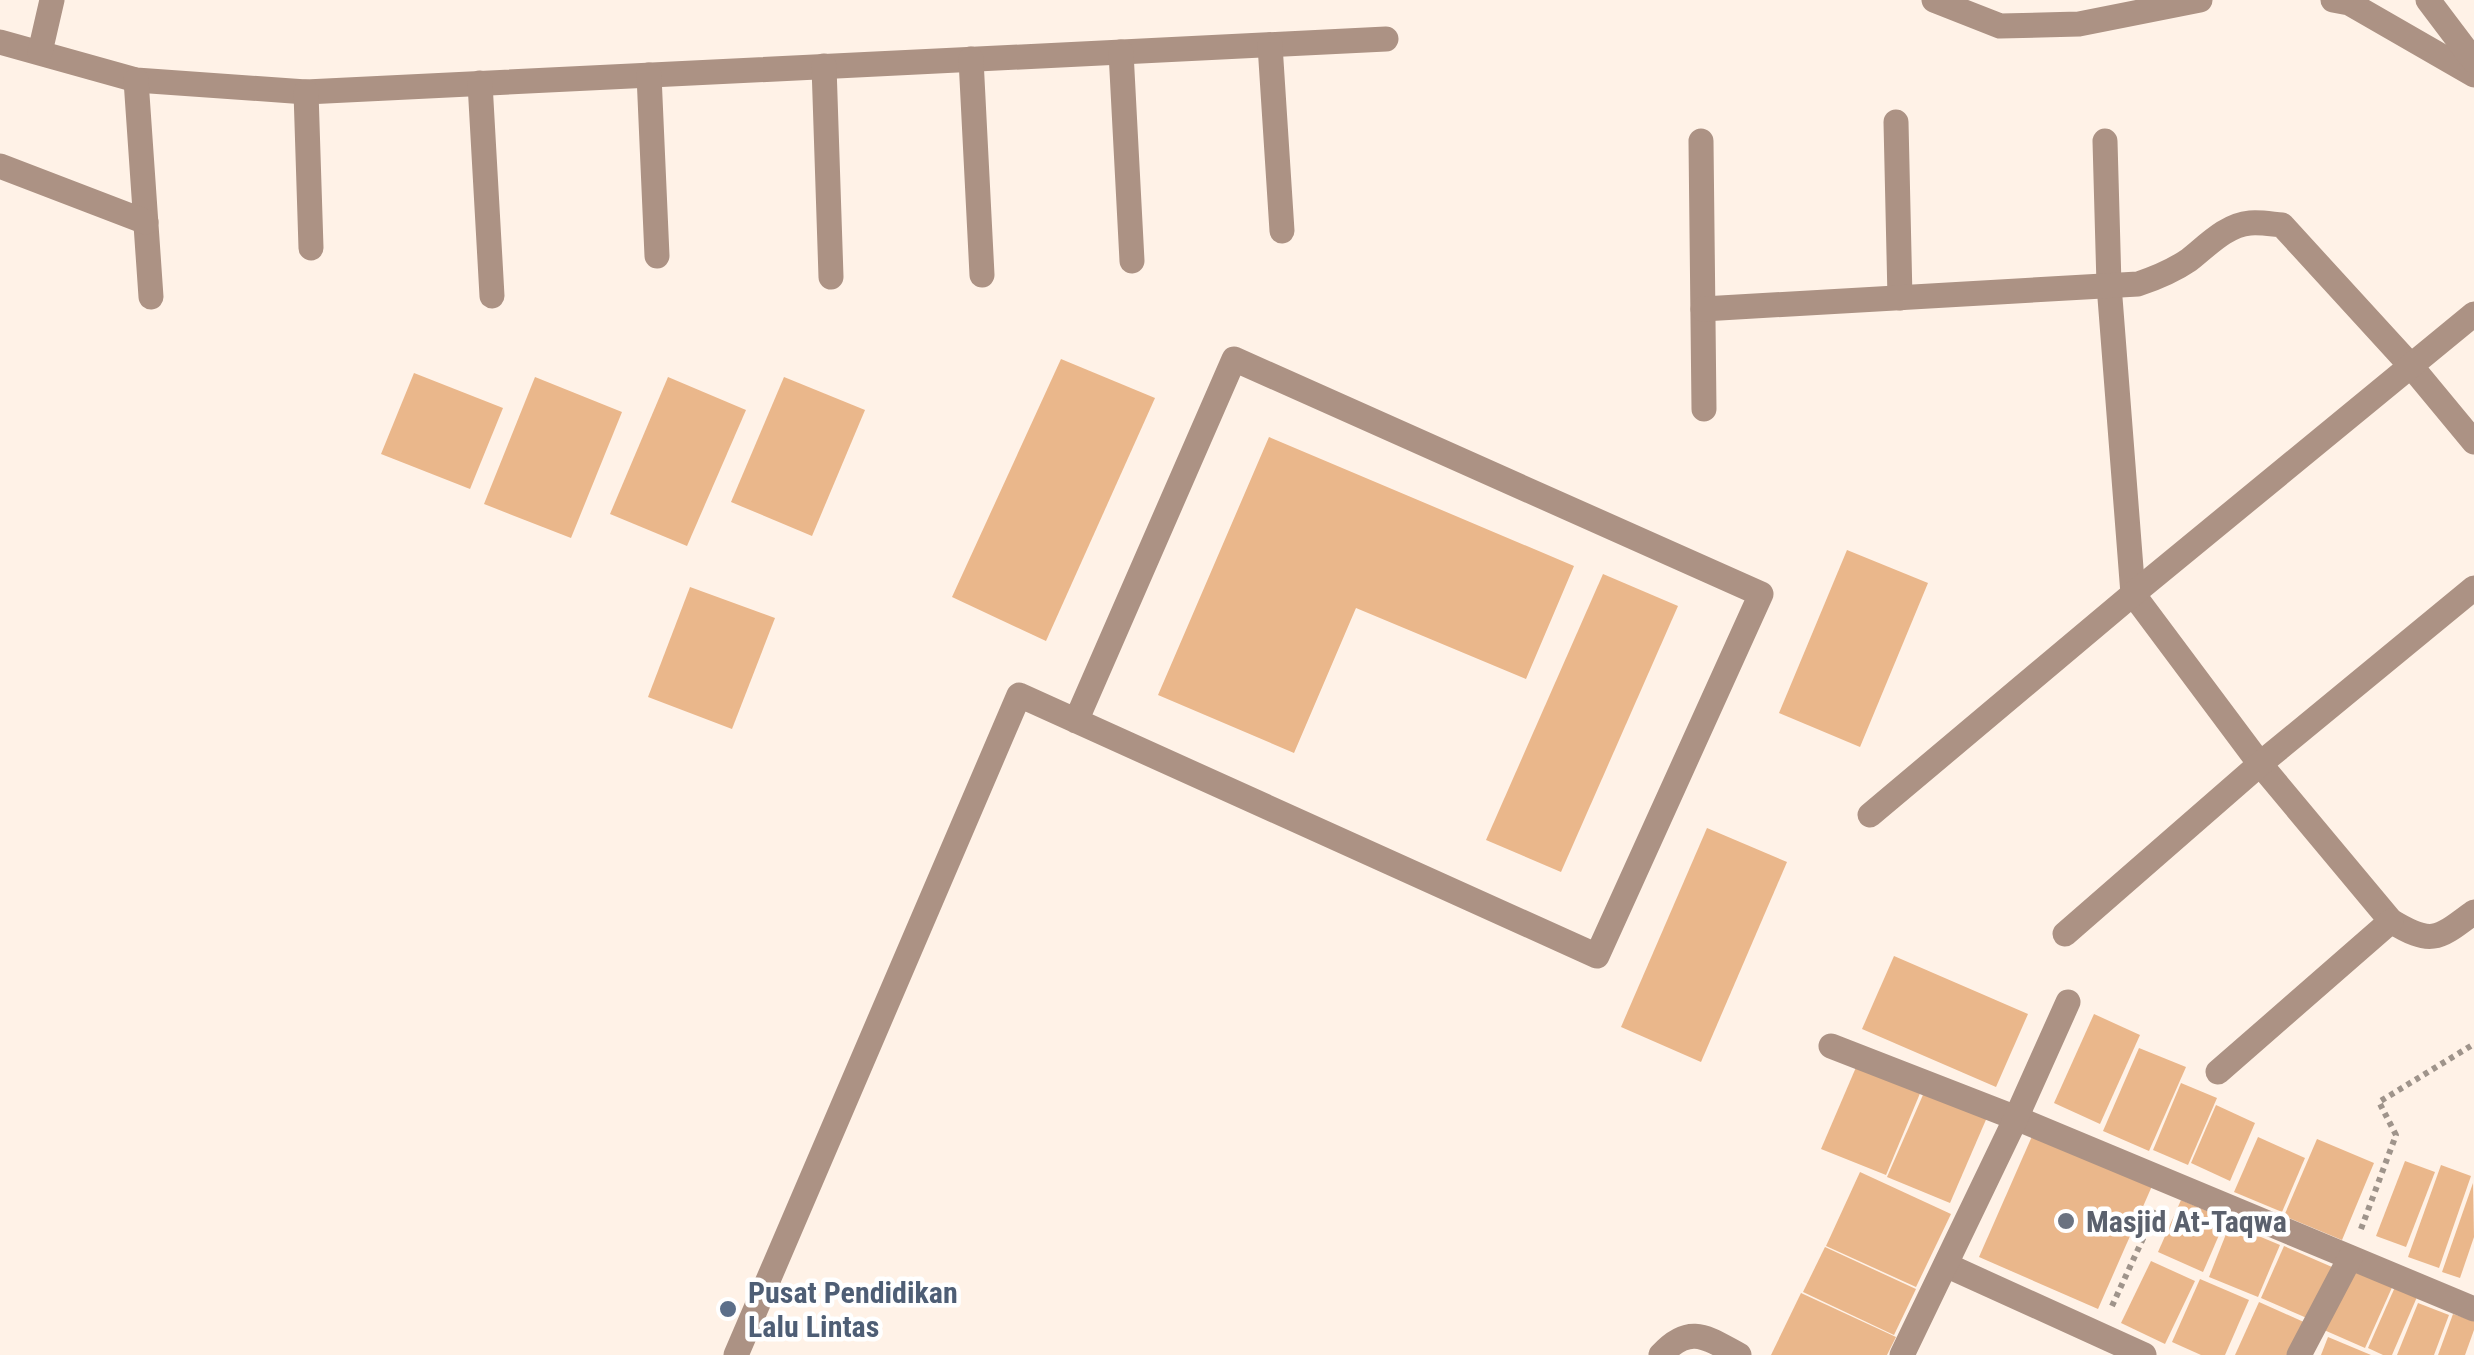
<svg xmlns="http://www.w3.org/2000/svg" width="2474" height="1355" font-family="'Roboto Condensed',sans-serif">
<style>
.building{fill:#eab78b}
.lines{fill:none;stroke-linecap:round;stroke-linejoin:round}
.path{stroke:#9f948b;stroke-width:6;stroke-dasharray:5 5;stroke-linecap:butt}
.minor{stroke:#ac9284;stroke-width:25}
.worship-dot{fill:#6b7280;stroke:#fff;stroke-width:4}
.service-dot{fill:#5c6f8a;stroke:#fff;stroke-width:4}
.labels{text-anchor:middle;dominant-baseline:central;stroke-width:9;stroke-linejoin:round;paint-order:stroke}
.worship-label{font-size:30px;font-weight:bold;fill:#5b616d;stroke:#fff;text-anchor:start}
.service-label{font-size:30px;font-weight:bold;fill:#4e5e75;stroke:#fff;text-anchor:start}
</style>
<rect width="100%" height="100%" fill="#fff2e7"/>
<g class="building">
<path d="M1061,359L1155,398L1046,641L952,597Z"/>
<path d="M414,373L503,408L470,489L381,454Z"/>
<path d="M535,377L622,412L571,538L484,504Z"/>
<path d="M668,377L746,410L687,546L610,514Z"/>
<path d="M784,377L865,410L812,536L731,502Z"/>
<path d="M1269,437L1574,566L1526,679L1356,608L1294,753L1158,695Z"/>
<path d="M1847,550L1928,583L1860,747L1779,713Z"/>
<path d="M1603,574L1678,606L1561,872L1486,840Z"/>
<path d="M690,587L775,618L732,729L648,697Z"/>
<path d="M1707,828L1787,862L1701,1062L1621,1027Z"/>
<path d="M1894,956L2028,1014L1996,1087L1862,1029Z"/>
<path d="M2094,1014L2140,1035L2100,1124L2054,1103Z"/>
<path d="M2139,1048L2186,1067L2149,1151L2103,1131Z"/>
<path d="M1857,1065L1921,1091L1886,1175L1821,1149Z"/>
<path d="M2181,1083L2217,1098L2188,1165L2153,1150Z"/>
<path d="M1926,1088L1988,1115L1950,1203L1887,1177Z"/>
<path d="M2216,1105L2255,1123L2230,1181L2191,1163Z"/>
<path d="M2033,1134L2152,1186L2098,1309L1979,1257Z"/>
<path d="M2258,1137L2305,1158L2282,1212L2234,1192Z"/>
<path d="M2317,1139L2374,1163L2342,1240L2284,1216Z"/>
<path d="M2405,1161L2435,1172L2406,1247L2376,1236Z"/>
<path d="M2441,1165L2471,1176L2439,1268L2408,1257Z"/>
<path d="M1860,1172L1951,1214L1916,1287L1826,1246Z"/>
<path d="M2473,1183L2474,1237L2460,1278L2442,1272Z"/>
<path d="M2181,1200L2226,1219L2203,1272L2158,1252Z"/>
<path d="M2230,1224L2280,1245L2258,1297L2209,1277Z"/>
<path d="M2284,1246L2332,1267L2309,1319L2261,1298Z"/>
<path d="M1825,1247L1916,1289L1894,1335L1803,1292Z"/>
<path d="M2151,1261L2195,1281L2165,1344L2121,1323Z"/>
<path d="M2354,1265L2394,1283L2365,1348L2324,1330Z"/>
<path d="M2200,1279L2249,1300L2225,1355H2201L2172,1342Z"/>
<path d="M2395,1287L2417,1297L2392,1355H2383L2368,1348Z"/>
<path d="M1801,1293L1896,1337L1887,1355H1771Z"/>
<path d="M2259,1302L2306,1323L2292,1355H2235Z"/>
<path d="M2418,1303L2449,1315L2434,1355H2397Z"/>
<path d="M2453,1314L2474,1321V1330L2465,1355H2438Z"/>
<path d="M2328,1337L2371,1355H2321Z"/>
</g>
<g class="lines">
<g class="path">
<path d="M2361,1229L2396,1135L2379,1102L2474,1044"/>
<path d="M2112,1306L2157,1208"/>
</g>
<g class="minor">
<path d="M1934,0L2000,26L2079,24L2200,0"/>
<path d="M2333,0L2349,3L2474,75"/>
<path d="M2428,0L2474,61"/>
<path d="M0,42L136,80L306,92L1386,39"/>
<path d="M1270,45L1282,231"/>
<path d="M40,52L52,0"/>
<path d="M1121,52L1132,261"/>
<path d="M971,59L982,275"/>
<path d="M824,66L831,277"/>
<path d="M649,75L657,256"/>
<path d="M136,80L151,297"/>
<path d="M480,83L492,296"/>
<path d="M306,92L311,248"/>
<path d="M1896,122L1900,298"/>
<path d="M1701,141L1704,409"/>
<path d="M2105,141L2109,285L2133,594L2260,764L2391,921C2432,946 2438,939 2474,912"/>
<path d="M0,166L146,222"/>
<path d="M1703,309L2138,284C2156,278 2173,271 2189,260C2207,246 2226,225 2250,223C2260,222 2271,224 2282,225L2411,366L2474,442"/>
<path d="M1870,815L2133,594L2474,314"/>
<path d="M2065,934L2260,764L2474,588"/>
<path d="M1831,1046L2016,1118L2474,1309"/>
<path d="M2218,1072L2391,921"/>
<path d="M1946,1265L2144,1355"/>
<path d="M736,1355L1019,695L1597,956L1761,594L1234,359L1076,721"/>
<path d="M1661,1355C1690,1323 1707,1338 1739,1355"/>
<path d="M1902,1355L2016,1118L2068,1002"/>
<path d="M2299,1355L2350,1258"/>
</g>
</g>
<circle class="worship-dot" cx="2066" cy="1221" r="10"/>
<circle class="service-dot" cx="728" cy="1309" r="10"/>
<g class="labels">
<g class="worship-label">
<text x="2086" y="1221">Masjid At-Taqwa</text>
</g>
<g class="service-label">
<text x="748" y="1292">Pusat Pendidikan<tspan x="748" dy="34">Lalu Lintas</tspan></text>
</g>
</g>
</svg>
